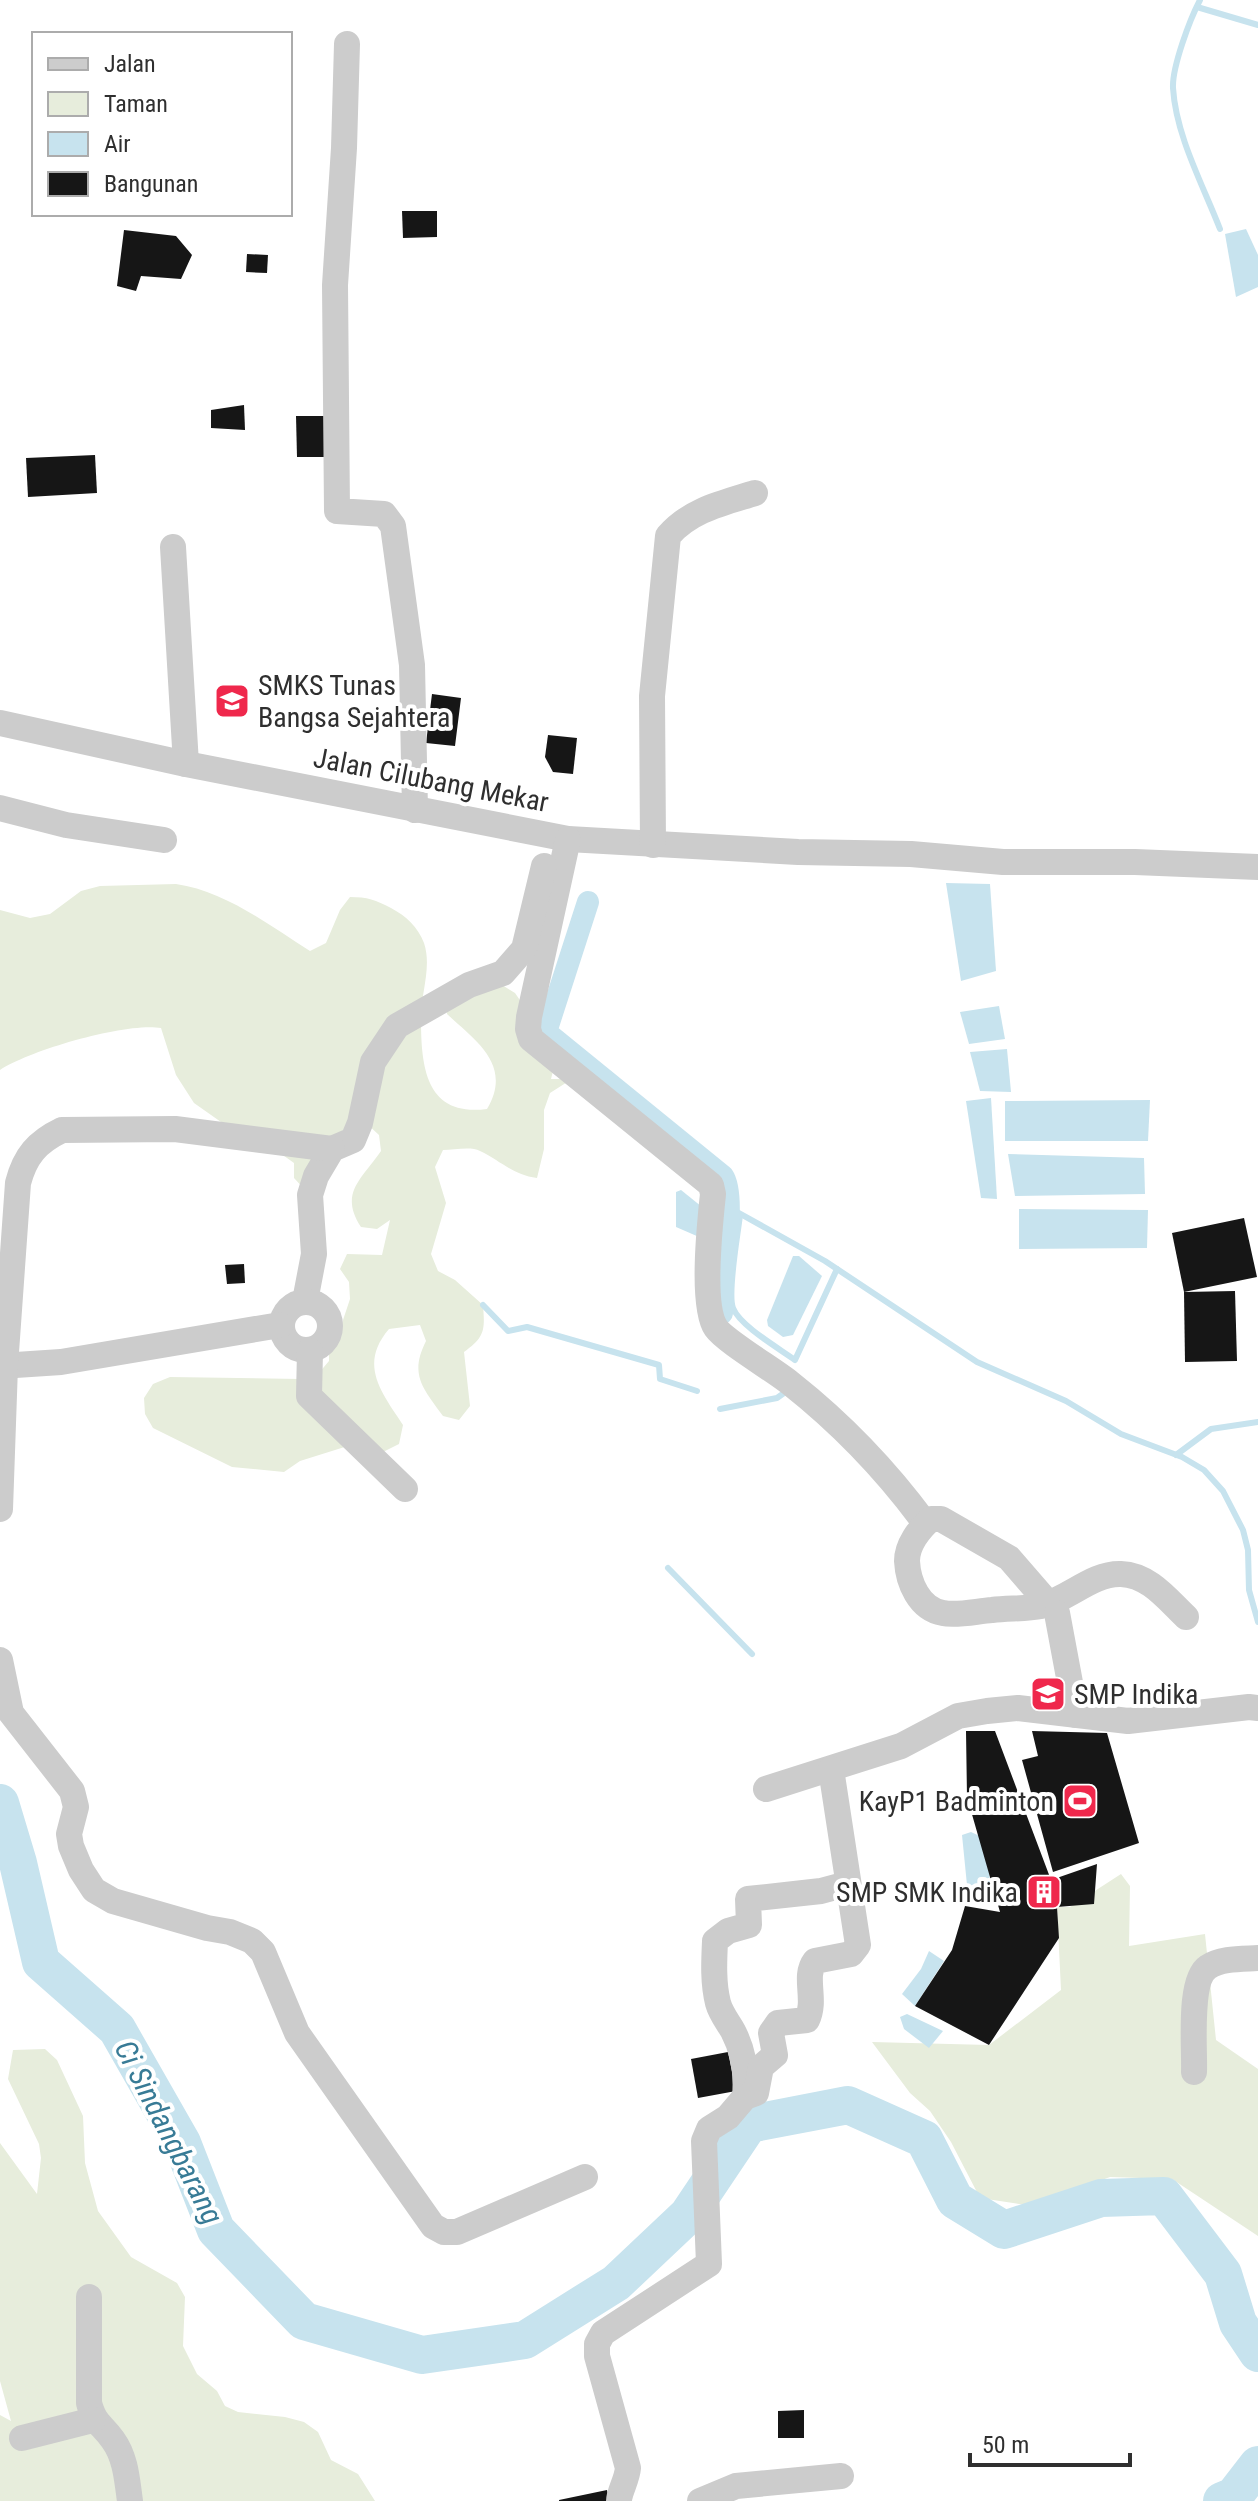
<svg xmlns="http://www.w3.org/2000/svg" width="1258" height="2501" font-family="'Roboto Condensed',sans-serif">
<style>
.green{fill:#e7eddc}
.water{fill:#c7e3ee}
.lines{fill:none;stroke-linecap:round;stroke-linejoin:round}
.stream{stroke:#c7e3ee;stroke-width:6}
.canal{stroke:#c7e3ee;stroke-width:22}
.river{stroke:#c7e3ee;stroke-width:38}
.building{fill:#161616}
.minor{stroke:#ccc;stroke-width:26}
.labels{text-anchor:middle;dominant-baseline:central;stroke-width:8;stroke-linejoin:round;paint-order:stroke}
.poi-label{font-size:28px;fill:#2f2f2f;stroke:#fff;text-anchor:start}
.street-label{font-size:28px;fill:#2f2f2f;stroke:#fff}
.water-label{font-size:30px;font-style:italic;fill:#387b96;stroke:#fff}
</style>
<rect width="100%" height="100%" fill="#fff"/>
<g class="green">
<path d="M176,884C225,891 269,925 310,951L326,943L340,910L350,897C367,897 376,900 391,908C406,916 418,927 424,943C432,967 421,993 421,1017C421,1066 425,1117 487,1109C513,1065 476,1041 447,1014V998L499,983L515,993L526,1009L549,1021L546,1032L558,1051L551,1079H572L550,1093L544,1110V1149L537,1178C513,1175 501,1161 480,1151C471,1146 454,1150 443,1150L435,1167L446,1203L431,1254L438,1271L455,1280L483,1305C485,1330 485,1337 464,1352L470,1406L459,1420L443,1416C423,1388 409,1375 426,1341L420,1325L389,1329C358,1365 382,1393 403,1425L399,1444L383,1452L351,1445L300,1461L284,1472L232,1467L153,1428L145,1414L144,1398L153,1384L170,1377L300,1379L318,1374L329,1361V1345L339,1332L350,1299L349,1282L340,1269L347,1254L382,1255L390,1220L377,1229L361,1227C339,1193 361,1180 381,1151L379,1135L367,1124L306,1191L294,1178V1163L266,1143L221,1122L194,1103L176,1075L161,1028C126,1022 30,1050 0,1070V910L30,918L50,914L81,891L100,886Z"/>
<path d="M1121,1874L1130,1886L1129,1946L1205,1934L1216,2040L1258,2069V2236L1172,2179L1110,2177L1032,2206L980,2198L951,2142L930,2111L910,2093L872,2042L989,2045L1061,1990L1057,1907H1070Z"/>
<path d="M45,2049L57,2060L83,2116L85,2163L98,2211L131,2257L177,2283L185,2297L183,2346L197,2374L217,2391L225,2406L238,2412L285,2417L304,2422L318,2432L331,2460L358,2474L375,2501H0V2415L11,2421L0,2381V2143L37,2194L41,2158L39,2144L8,2079L13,2050Z"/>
</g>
<g class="water">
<path d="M1246,229L1258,255V287L1236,297L1225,234Z"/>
<path d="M946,883L990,884L996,971L961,981Z"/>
<path d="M999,1006L1005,1039L969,1044L960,1012Z"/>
<path d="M1007,1049L1011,1092L980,1091L970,1052Z"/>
<path d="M991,1098L997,1199L981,1198L966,1101Z"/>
<path d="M1150,1100L1148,1141H1005V1101Z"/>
<path d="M1008,1154L1144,1158L1145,1194L1015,1196Z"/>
<path d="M681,1190L712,1215L706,1240L676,1227V1192Z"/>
<path d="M1019,1209L1148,1210L1147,1248L1019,1249Z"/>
<path d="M793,1256H799L822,1276L793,1335L783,1337L768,1326L767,1320Z"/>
<path d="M971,1832L988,1840L990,1887L967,1885L962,1835Z"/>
<path d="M929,1951L944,1961L915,2006L902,1994L921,1969Z"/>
<path d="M907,2014L943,2031L929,2048L904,2029L900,2017Z"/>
</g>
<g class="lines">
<g class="stream">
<path d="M1200,0C1190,19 1172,67 1173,88C1176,136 1203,185 1220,229"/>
<path d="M1197,7L1258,25"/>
<path d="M719,1202L825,1261L977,1362L1066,1401L1121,1434L1182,1457L1204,1470L1223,1491L1243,1530L1248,1550L1249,1590L1258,1622"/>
<path d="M740,1215C738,1234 727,1293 733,1308C740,1326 780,1349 795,1360L837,1269"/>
<path d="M483,1305L508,1331L527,1327L659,1365L660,1379L697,1391"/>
<path d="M720,1409L777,1398L784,1393L785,1389"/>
<path d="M1176,1455L1211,1429L1258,1422"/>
<path d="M668,1568L752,1654"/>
</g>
<path class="canal" d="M588,902L546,1032L723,1176C737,1196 722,1276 719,1304L722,1313"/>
<g class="river">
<path d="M0,1803L18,1863L41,1962L117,2029L182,2143L216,2230L304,2321L422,2355L525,2340L616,2283L688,2215L749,2124L848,2105L924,2139L955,2200L1004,2230L1101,2198L1164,2196L1223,2274L1238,2323L1258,2353"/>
<path d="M1222,2501L1234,2496L1258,2465"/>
</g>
</g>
<g class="building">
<path d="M402,211H437V237L403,238Z"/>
<path d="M124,230L176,236L192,255L181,279L141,276L136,291L117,286Z"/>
<path d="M247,254L268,255L267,273L246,272Z"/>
<path d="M244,405L245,430L211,428V410Z"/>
<path d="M296,416H329V457H297Z"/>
<path d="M95,455L97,493L28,497L26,458Z"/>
<path d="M432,694L461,698L455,746L426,743Z"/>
<path d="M548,735L577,738L573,774L553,772L545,757Z"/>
<path d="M1244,1218L1257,1277L1184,1292L1172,1233Z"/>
<path d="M244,1264L245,1283L227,1284L225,1265Z"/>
<path d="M1235,1291L1237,1361L1185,1362L1184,1292Z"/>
<path d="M966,1731H995L1051,1880L1097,1864L1094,1904L1057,1907L1059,1938L989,2045L915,2006L952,1950L965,1906L1000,1912L967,1797Z"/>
<path d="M1032,1731L1107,1733L1139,1843L1053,1872L1022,1760L1038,1756Z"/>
<path d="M728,2052L736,2091L698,2098L691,2059Z"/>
<path d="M804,2410V2438H778V2411Z"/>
<path d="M607,2490L609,2501H559V2500Z"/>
</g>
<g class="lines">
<g class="minor">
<path d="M347,44L344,148L335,285L337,511L384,514L393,526L412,665L415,810"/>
<path d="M173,547L186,764"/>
<path d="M0,723L186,764L568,839L798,852L911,854L1003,862H1135L1258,867"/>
<path d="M0,808L66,825L164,840"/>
<path d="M568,839L529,1017L528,1029L531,1039L711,1185L713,1194C710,1222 701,1306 716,1328C725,1341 774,1370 790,1383C842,1424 886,1470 925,1523"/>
<path d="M653,845L652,696L668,536C690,510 723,503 755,493"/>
<path d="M305,1301L314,1254L310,1195L316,1176L332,1149L353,1140L360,1123L373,1062L397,1026L469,985L503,973L524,949L544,866"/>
<circle cx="306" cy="1326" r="24"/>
<path d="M310,1351L309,1396L405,1489"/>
<path d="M0,1366L61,1362L280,1325"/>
<path d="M0,1509L5,1366L18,1183C25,1156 37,1142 62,1130L175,1129L332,1149"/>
<path d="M1048,1603L1009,1558L941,1519H931C919,1529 907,1545 907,1561C908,1582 919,1609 943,1613C957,1616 977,1611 992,1610C1008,1608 1026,1609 1041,1606C1069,1599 1092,1573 1121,1574C1149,1575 1167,1599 1186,1617"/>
<path d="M1057,1613L1076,1715"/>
<path d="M0,1660L11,1713L72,1791L76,1807L69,1834L71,1846L81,1870L94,1890L113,1901L207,1928L230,1932L252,1941L263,1952L297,2033L433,2226L444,2232H457L585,2177"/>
<path d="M766,1789L901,1746L958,1716L987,1711L1018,1708L1128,1721L1249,1707L1258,1708"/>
<path d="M1194,2072C1195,2049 1188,1980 1208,1967C1221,1958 1243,1959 1258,1958"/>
<path d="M745,2097C747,2074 744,2052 733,2031C728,2022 721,2014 718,2003C713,1983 714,1962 715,1941L728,1931L749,1925L748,1899L821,1891L847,1884"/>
<path d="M89,2297V2403C95,2425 101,2423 113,2440C126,2458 127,2480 130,2501"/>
<path d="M22,2438L93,2420"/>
<path d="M619,2501C619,2492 627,2480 628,2468L597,2356V2344L603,2333L709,2264L704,2141L709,2129L728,2117L745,2097L756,2093L761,2067L775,2055L771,2033L778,2023L807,2020C817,1999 803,1977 815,1961L851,1954L858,1945L831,1769"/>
<path d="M700,2501L736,2486L841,2476"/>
</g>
</g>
<defs>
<symbol id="school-square" viewBox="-11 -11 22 22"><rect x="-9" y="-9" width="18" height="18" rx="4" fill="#ef284c" stroke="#fff"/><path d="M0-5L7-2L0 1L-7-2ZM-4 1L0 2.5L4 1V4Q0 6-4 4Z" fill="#fff"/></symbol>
<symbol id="stadium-square" viewBox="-11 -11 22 22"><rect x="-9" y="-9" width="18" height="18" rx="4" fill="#ef284c" stroke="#fff"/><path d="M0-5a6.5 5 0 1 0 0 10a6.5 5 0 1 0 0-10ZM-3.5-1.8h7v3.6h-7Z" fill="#fff"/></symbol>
<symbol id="building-square" viewBox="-11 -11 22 22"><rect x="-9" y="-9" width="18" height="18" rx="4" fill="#ef284c" stroke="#fff"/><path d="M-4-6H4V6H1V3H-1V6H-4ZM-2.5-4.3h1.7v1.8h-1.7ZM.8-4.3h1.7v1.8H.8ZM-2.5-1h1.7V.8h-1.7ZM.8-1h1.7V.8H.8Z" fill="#fff"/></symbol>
</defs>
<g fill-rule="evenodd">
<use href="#school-square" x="212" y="681" width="40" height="40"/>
<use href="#school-square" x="1028" y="1674" width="40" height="40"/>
<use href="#stadium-square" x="1060" y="1781" width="40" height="40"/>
<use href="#building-square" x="1024" y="1872" width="40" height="40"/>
</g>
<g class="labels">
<g class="poi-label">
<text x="258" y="685">SMKS Tunas<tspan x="258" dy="32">Bangsa Sejahtera</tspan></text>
<text x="1074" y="1694">SMP Indika</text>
<text x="1054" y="1801" text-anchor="end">KayP1 Badminton</text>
<text x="1018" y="1892" text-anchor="end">SMP SMK Indika</text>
</g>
<g class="street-label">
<text transform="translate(431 780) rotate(11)">Jalan Cilubang Mekar</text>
</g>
<g class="water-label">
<text transform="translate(169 2132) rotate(63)">Ci Sindangbarang</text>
</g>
</g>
<rect x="32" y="32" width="260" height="184" fill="#ffffff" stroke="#acacac" stroke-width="2"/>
<rect x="48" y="58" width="40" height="12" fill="#cccccc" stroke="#acacac" stroke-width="2"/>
<text x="104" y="72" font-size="24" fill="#2f2f2f">Jalan</text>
<rect x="48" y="92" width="40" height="24" fill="#e7eddc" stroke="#acacac" stroke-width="2"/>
<text x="104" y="112" font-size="24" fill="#2f2f2f">Taman</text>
<rect x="48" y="132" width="40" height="24" fill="#c7e3ee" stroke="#acacac" stroke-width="2"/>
<text x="104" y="152" font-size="24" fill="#2f2f2f">Air</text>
<rect x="48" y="172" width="40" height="24" fill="#161616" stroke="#acacac" stroke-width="2"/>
<text x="104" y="192" font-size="24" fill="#2f2f2f">Bangunan</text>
<path d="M970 2453v12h160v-12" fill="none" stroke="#2f2f2f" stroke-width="4"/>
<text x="982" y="2453" font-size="24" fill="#2f2f2f" stroke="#ffffff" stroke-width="6" paint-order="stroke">50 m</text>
</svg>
